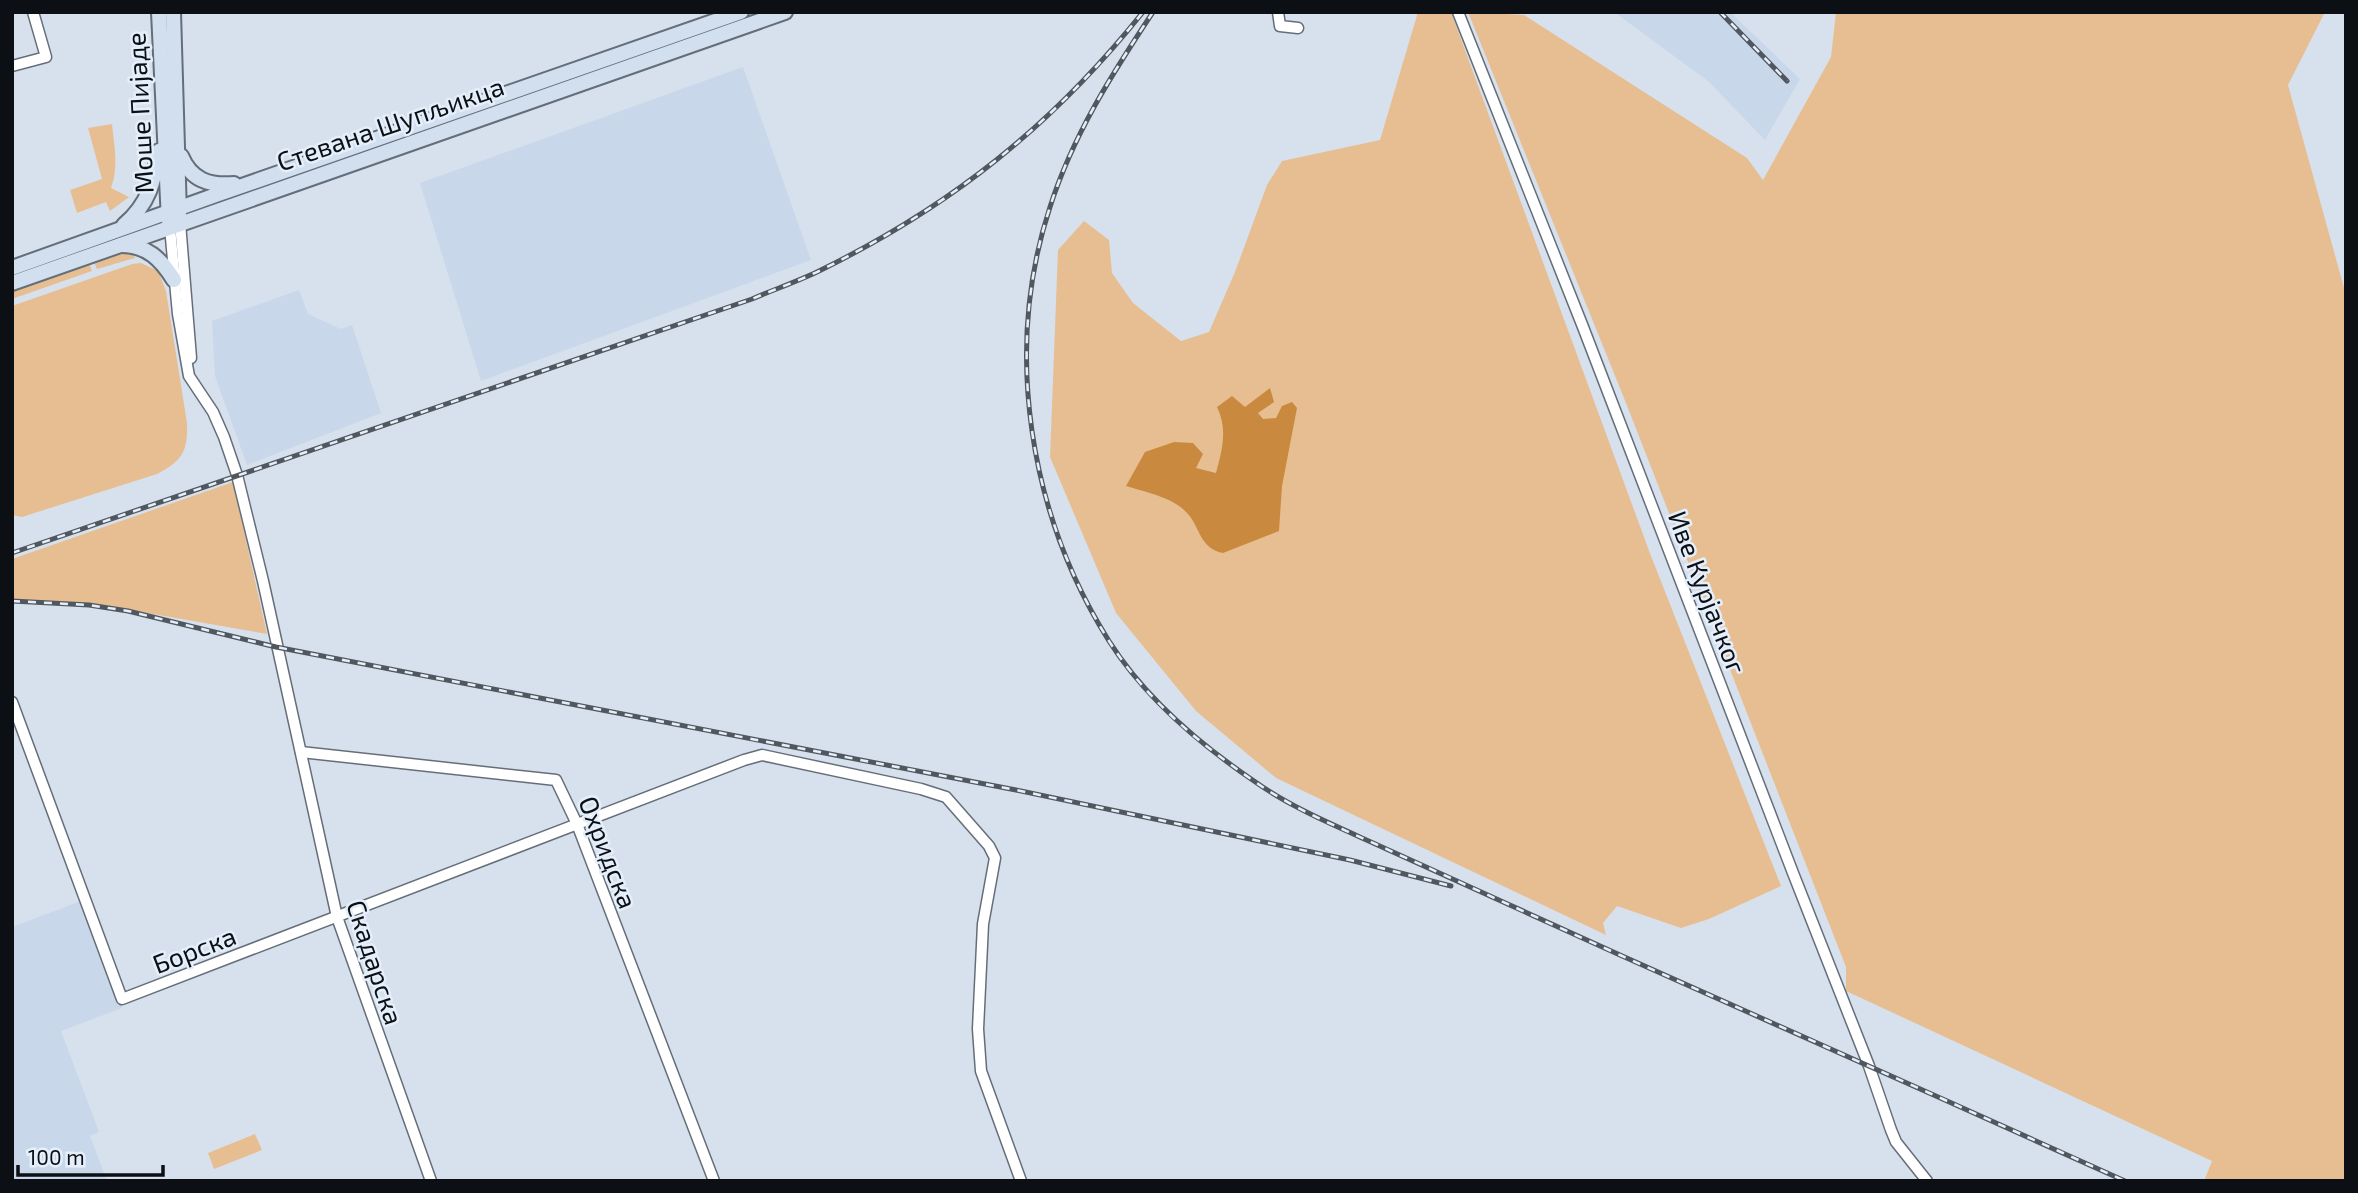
<svg xmlns="http://www.w3.org/2000/svg" width="2358" height="1193" font-family="'Exo 2',sans-serif">
<style>
.built{fill:#c8d7e9}
.green{fill:#e7be91}
.water{fill:#c98a3f}
.lines{fill:none;stroke-linecap:round;stroke-linejoin:round}
.street-casing{stroke:#656e78;stroke-width:13}
.secondary-casing{stroke:#656e78;stroke-width:18}
.street{stroke:#fff;stroke-width:10}
.secondary{stroke:#d1dfee;stroke-width:14}
.rail-casing{stroke:#51575e;stroke-width:5}
.rail{stroke:#e4effb;stroke-width:2.5;stroke-dasharray:8;stroke-linecap:butt}
.labels{text-anchor:middle;dominant-baseline:central;stroke-width:5;stroke-linejoin:round;paint-order:stroke}
.street-label{font-size:26px;fill:#0c0f13;stroke:#e4effb}
</style>
<rect width="100%" height="100%" fill="#d7e1ed"/>
<g class="built">
<path d="M1614,12H1730L1800,79L1765,140L1708,81Z"/>
<path d="M743,67L811,260L481,381L420,183Z"/>
<path d="M299,290L308,314L341,329L352,325L381,413L247,465L215,376L212,321Z"/>
<path d="M81,901L122,1008L61,1031L99,1132L90,1136L107,1181H12V927Z"/>
</g>
<g class="green">
<path d="M1418,12H1451L1651,556L1781,886L1709,919L1681,928L1617,906L1603,923L1606,935L1276,778L1196,711L1116,613L1050,457L1058,250L1084,221L1109,240L1112,273L1133,303L1181,341L1209,332L1235,272L1267,185L1282,161L1380,140Z"/>
<path d="M1468,12L1524,15L1747,158L1763,180L1831,57L1836,12H2325L2288,85L2346,295V1181H2204L2212,1161L1846,991V967L1626,403Z"/>
<path d="M112,124C114,145 119,167 111,188L129,197L110,211L106,202L77,213L70,190L102,179L88,128Z"/>
<path d="M128,251L132,252L135,258L97,269L94,262Z"/>
<path d="M89,263L92,271L12,299V289Z"/>
<path d="M141,263L158,271L166,291L187,423C188,452 182,461 157,474L22,517L12,515V306L132,264Z"/>
<path d="M233,482L267,634L107,606L12,600V559Z"/>
<path d="M255,1134L262,1150L214,1169L208,1153Z"/>
</g>
<path class="water" d="M1270,388L1274,402L1258,413L1263,419L1276,418L1282,406L1292,402L1297,408L1282,486L1279,531L1223,553C1199,548 1201,528 1187,513C1173,497 1145,492 1126,486L1145,452L1174,442L1193,443L1203,454L1196,468L1216,473C1222,451 1228,429 1217,407L1232,396L1245,407Z"/>
<g class="lines">
<defs>
<g id="street">
<path d="M1278,12L1280,26L1298,28"/>
<path d="M1458,12L1583,327L1793,873L1869,1066L1891,1130L1896,1142L1927,1181"/>
<path d="M12,66L46,57L33,12"/>
<path d="M180,223L191,358"/>
<path d="M170,227L178,314L189,376L213,412L224,437L237,475L263,581L337,917L431,1181"/>
<path d="M12,702L122,999L744,760L762,755L921,789L946,797L989,846L995,858L983,924L978,1029L981,1071L1021,1181"/>
<path d="M301,752L556,780L577,824L714,1181"/>
</g>
<g id="secondary">
<path d="M159,12L169,221"/>
<path d="M173,12L179,215"/>
<path d="M181,156C191,180 209,186 234,184"/>
<path d="M124,225C149,204 154,181 159,151"/>
<path d="M121,245C147,245 161,259 174,280"/>
<path d="M12,268L216,195L741,12"/>
<path d="M12,283L785,12"/>
</g>
</defs>
<use href="#street" class="street-casing"/>
<use href="#secondary" class="secondary-casing"/>
<use href="#street" class="street"/>
<use href="#secondary" class="secondary"/>
<defs>
<g id="rail">
<path d="M1153,12C1112,74 1073,135 1050,207C1003,350 1029,514 1109,641C1145,698 1198,743 1254,781C1296,811 1346,830 1393,852C1469,886 1544,921 1620,955C1788,1030 1957,1105 2125,1181"/>
<path d="M1720,12L1787,81"/>
<path d="M12,553L752,299C775,289 799,281 821,270C951,206 1052,126 1143,12"/>
<path d="M12,601L89,605L128,611L276,647L1016,790L1350,860L1451,886"/>
</g>
</defs>
<use href="#rail" class="rail-casing"/>
<use href="#rail" class="rail"/>
</g>
<g class="labels">
<g class="street-label">
<text transform="translate(139 113) rotate(-93)">Моше Пијаде</text>
<text transform="translate(390 123) rotate(-19)">Стевана Шупљикца</text>
<text transform="translate(1708 592) rotate(69)">Иве Курјачког</text>
<text transform="translate(609 852) rotate(69)">Охридска</text>
<text transform="translate(194 949) rotate(-21)">Борска</text>
<text transform="translate(376 962) rotate(72)">Скадарска</text>
</g>
</g>
<rect width="2358" height="1193" fill="none" stroke="#0c0f13" stroke-width="28"/>
<path d="M18 1165v10h145v-10" fill="none" stroke="#0c0f13" stroke-width="3.5"/>
<text x="28" y="1165" font-size="21" fill="#0c0f13" stroke="#e4effb" stroke-width="5" paint-order="stroke">100 m</text>
</svg>
